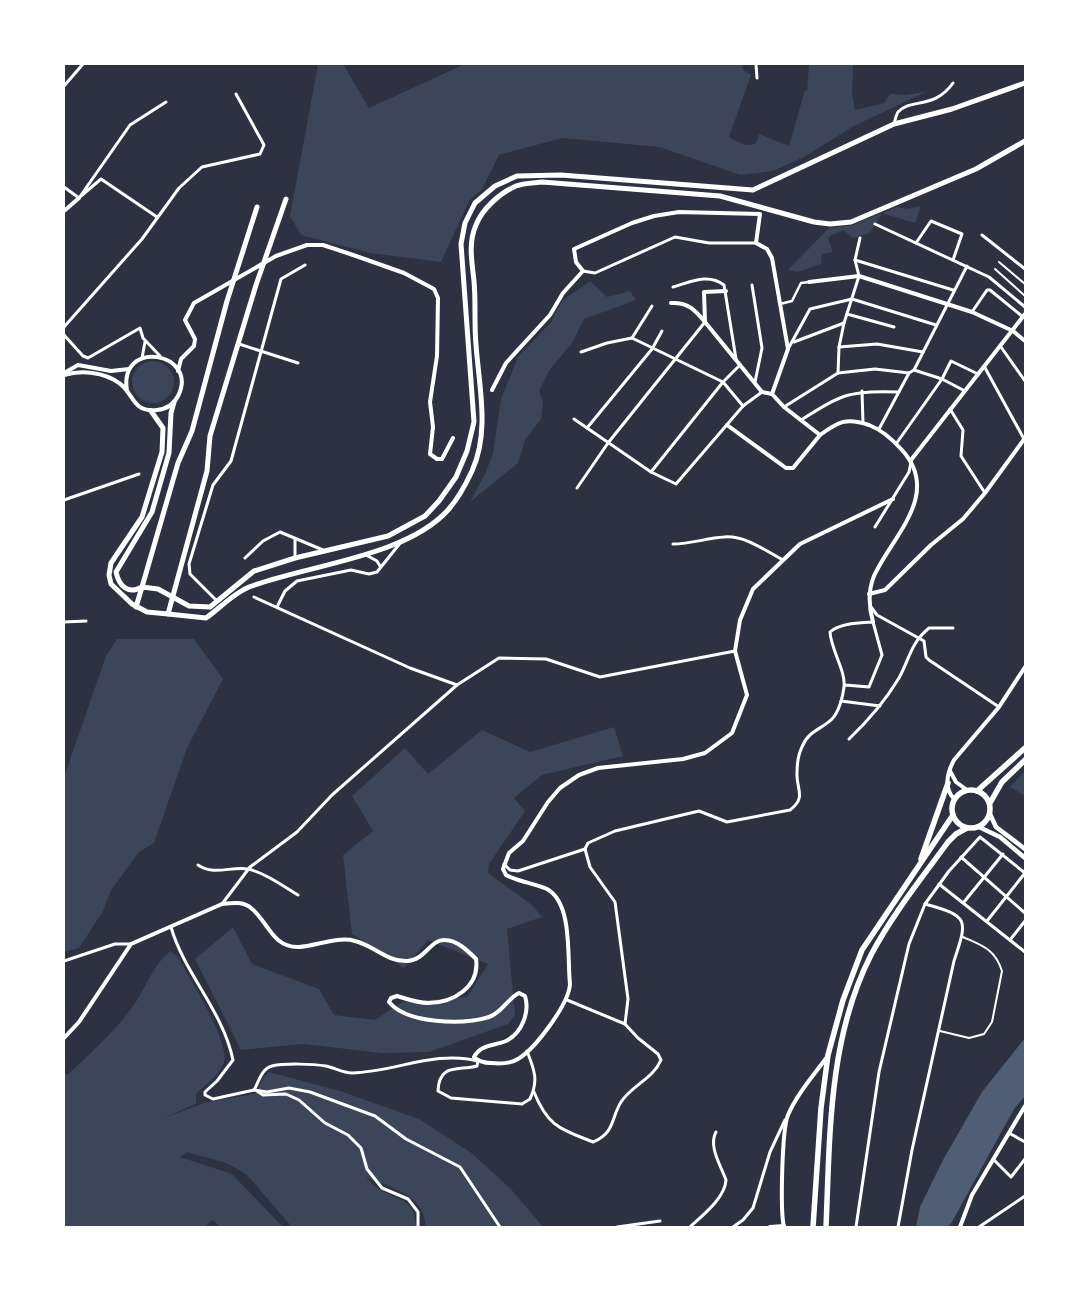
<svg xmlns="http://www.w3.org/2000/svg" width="1089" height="1291" font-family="'IBM Plex Sans',sans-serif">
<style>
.green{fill:#3c4559}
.water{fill:#4f5d75}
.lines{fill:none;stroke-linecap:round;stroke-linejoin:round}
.service{stroke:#fff;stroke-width:2}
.pedestrian{stroke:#fff;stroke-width:2.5}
.minor{stroke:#fff;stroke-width:3}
.tertiary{stroke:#fff;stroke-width:4}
.secondary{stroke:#fff;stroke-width:4.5}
.primary{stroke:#fff;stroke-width:5}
.trunk{stroke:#fff;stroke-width:5.5}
</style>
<rect width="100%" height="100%" fill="#2d3142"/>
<g class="green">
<path d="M318,64H343L369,108L465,64H742L743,70L751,75L729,137C737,142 747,148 756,143L759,134L789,146L805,90L807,91L809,64H853L852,93L855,110L884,103L890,94L907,95L928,91L854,126L804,157L773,171L741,175L659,147L562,138L499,155L482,189L469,201L441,262L370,253L301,235L290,216Z"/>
<path d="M921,206L915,223L882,213L870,233L853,238L843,230L830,236L828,239L833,252L822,254L821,264L798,272L788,270L829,228L853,225L897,207L907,209Z"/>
<path d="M590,281L607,297L630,291L636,300L584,319L572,343L550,369L539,391L543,402L541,419L525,440L518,463L470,502L486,472L493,453L501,399L518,357L551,322L562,301Z"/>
<circle cx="153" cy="382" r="21"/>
<path d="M117,639H194L223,679L187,748L154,843L139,852L111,890L103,911L79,948L64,952V777L106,656Z"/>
<path d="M614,727L623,756L542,775L514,798L525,811L489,864L488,873L532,905L542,917L507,929L515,1015L508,1024L429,1052L382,1053L303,1044L241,1050L195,959L233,927L252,964L319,989L334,1015L375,1020L402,1002L467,997L488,964L428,940L404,968L352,934L343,855L373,831L352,796L405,748L428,774L482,730L530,752Z"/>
<path d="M1025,771V796L1010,787Z"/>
<path d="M170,951L178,957C189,977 230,1042 224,1062C219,1076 206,1084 196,1094V1104L161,1119L207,1102L255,1094L264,1077L269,1072L340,1091L419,1119L470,1152L511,1189L543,1227H425C427,1196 390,1187 366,1177C386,1203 415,1191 416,1227H292L246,1174L226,1163L187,1152L180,1157L232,1174L283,1227H221L212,1220L205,1227H64V1072L67,1075C91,1053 117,1029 136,1002C147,984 154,965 170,951Z"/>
</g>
<path class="water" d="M1025,1038V1096L1014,1109L952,1222L948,1227H916L920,1207L943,1160L982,1092Z"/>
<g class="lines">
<g class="service">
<path d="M999,262L1025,284"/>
<path d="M995,269L1025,296"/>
<path d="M940,1031L969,1038L984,1034L992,1022L1002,971C995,949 983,946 963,937"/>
</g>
<path class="pedestrian" d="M780,304L792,301L801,283L809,282"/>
<g class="minor">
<path d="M756,64L757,78"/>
<path d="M64,86L83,64"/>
<path d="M894,124C895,121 896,115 898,112C910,98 934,110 953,83"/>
<path d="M64,187L79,198"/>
<path d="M81,196L101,179L157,217"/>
<path d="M79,198L130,125L166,102"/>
<path d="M875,224L989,277L1025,307"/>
<path d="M982,235L1025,269"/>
<path d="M916,243L931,221L962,234L953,260"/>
<path d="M855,260L953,290"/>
<path d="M583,271L595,273L675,237L709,243H756"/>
<path d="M752,285L762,348L755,382"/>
<path d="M673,287C691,282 708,273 724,285L736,359"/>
<path d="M972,312L987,290H990L1023,317"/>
<path d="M847,314L894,327"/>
<path d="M64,327L142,239L179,188L202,167L260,154L264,145L236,94"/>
<path d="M64,335L83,356L88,358L140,328L143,338L160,356"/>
<path d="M632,338L652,306"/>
<path d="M794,342L844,323"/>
<path d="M239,344L298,363"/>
<path d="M839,347L877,344L923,352"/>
<path d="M1001,347L1025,381"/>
<path d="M788,349L810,309L852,299L936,325"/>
<path d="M581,352L607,343L632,338L723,382L743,406"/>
<path d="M142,358L145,342"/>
<path d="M984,366L1024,439"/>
<path d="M914,370L967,266"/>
<path d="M838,373L839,347L844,323L859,276L855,260L860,238"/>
<path d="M862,391L863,423"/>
<path d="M784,407L838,373L875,369L909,373L914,370L942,379L965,391"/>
<path d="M950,409L963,430L961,456L985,493"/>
<path d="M574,419L651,472L676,484L743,406L762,392"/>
<path d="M801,420C844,393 848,391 899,392"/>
<path d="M587,428L652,349L662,331"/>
<path d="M879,429L909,373"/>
<path d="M896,444L942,379L951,361L978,374"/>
<path d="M651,472L723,382L740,365"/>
<path d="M577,488L608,443L705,322"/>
<path d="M64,500L139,474"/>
<path d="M875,527L909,472L911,462"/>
<path d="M673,544C691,544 707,538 724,537C745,535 766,551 783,560"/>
<path d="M366,555L377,561L380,566"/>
<path d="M245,558L263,541L280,532L323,550"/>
<path d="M295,558V540"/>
<path d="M254,597L410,668L457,685"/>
<path d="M217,601L190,574L189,564L213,485L231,461L281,279L305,265"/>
<path d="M277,607L285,591L297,581L351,570L369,574L377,572L401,542"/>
<path d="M871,607L877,615L924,641L926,657L929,660L999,707"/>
<path d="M64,622L86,621"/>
<path d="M841,701L880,706"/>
<path d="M849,739C868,721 885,701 899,678C910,658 910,644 929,628H953"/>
<path d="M961,857L1025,913"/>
<path d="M504,864L510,870L518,871L585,849"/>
<path d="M198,865C214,876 231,866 248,869C265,873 283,886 298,895"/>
<path d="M939,884L1025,952"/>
<path d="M964,902L1003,854"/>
<path d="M222,904L250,867L297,832L332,795L457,685L499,658L546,659L600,677L735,651"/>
<path d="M987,921L1025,873"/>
<path d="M171,927C184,973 223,1011 233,1060L217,1081L205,1092V1095L213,1099L254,1090L267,1092L289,1088L310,1092L375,1116L406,1139L460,1167L500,1227"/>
<path d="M1010,940L1025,921"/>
<path d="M64,961L115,944H131"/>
<path d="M625,1024L628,999L615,902L590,867L585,849L588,843L615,831L699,811L727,822L790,810C807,797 796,789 797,773C797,763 798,755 802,747C808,731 822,729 832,719C839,712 843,696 844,687C846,671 831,650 830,632C840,623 860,623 873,622L882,655L869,687L845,685"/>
<path d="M254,1090C259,1082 261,1069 272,1066C285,1063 313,1064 326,1066C335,1068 343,1073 352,1073C395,1072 435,1050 478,1061L477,1066C458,1071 439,1063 438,1091L451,1098L522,1104L530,1099C539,1080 534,1069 527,1051"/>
<path d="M257,1091L263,1095L286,1094L299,1100L325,1123L348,1135L361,1148L367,1169L382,1188L408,1199L418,1212V1227"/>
<path d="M534,1092C548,1127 561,1129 593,1142C615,1133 611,1118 621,1102C632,1085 653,1079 661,1060L658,1054L638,1038L625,1024L567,1000"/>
<path d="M1009,1133L1025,1142"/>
<path d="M993,1159L1011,1177L1025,1159"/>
<path d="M617,1227L660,1221"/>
<path d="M690,1227C703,1215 725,1198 726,1180C721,1166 708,1146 716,1132"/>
<path d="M733,1227L743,1220L753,1208L770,1152L785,1120"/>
<path d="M856,1227L879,1072L909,944L925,904L949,871L980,837L1025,873"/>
<path d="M898,1227L912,1150L954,961C968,919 969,916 925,904"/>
<path d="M979,1227L1025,1196"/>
</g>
<g class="tertiary">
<path d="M64,211L79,198"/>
<path d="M809,282L859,276L972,312L1013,331L1025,341"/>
<path d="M671,303C688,302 695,310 705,322"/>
<path d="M178,371L181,359L194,346L195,339L185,320L194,303L276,256L307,245H323L356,256L404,273L434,289L438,298L437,356L430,402L433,427L430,454L437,459H442L453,438"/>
<path d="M64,373L78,365L111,371L129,369"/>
<path d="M64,375C81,370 104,372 119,383C134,393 132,413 157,410C166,409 174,404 178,396C200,353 118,337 127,391"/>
<path d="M492,390L506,363L550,315L563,293L583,271L576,262L574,249L632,223L654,216L679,212L760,214L756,243L767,249L772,258L788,349L772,394L762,392L705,322L704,292L726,291"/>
<path d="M772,394L784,407L820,435C838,422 846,417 869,425C882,430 893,440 902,450C940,492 897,532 877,570C868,585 868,605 873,622"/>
<path d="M727,425L786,468H793L820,435"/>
<path d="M911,460L1025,314"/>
<path d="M869,594L885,590L931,545L963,519L985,493L1025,438"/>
<path d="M950,771L956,782L967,790"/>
<path d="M954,799C944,788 947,773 954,760L999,707L1025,667"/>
<path d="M64,1038L79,1022L131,944L222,904C231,903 243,901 251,908C268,921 272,948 299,947C316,946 338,936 355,941C373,945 387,962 407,961C426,960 430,939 445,940C457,940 468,951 476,959C480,987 453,1003 428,1003C417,1003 407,999 397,996L391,998L389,1002C407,1024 463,1025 489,1017C502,1013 507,999 519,993L525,996C530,1012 522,1033 506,1041C494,1046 481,1044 474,1057C479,1062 484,1063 491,1063C500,1064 510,1064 518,1059C535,1049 569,1004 570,984C567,958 573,903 547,889C534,883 519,882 506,875L503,869L509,853L523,841L548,802L560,788L579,775L598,768L683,759L705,753L732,733L747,695L735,651L740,620L753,589L800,544L893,499"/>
<path d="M770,1227L784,1226"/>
<path d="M784,1227C780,1211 782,1129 788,1115C797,1094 813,1076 827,1057"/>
<path d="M960,1227L972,1195L1025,1106"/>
</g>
<g class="secondary">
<path d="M990,814L996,827L1025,849"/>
<path d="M979,827L1000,837L1025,858"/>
</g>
<g class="primary">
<path d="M174,402L171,413L169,453L152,512L116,572C119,586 128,595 142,587L178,463L192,431L227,301L257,207"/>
<path d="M151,411L163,428L162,452L142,517L111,563L109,575L111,584L132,604L147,612L168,614L207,471L210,436L256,285L286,199"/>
<path d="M136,607L142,587L158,589L189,606L210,607L254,571L295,558L388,536L425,516L439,501L456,477L467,451L474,422L461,244L465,223L475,203L495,186L517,176L561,175L753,190L894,124L952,109L1025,83"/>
<path d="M168,614L206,618C220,608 234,593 249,587C307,565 406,557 448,510C457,500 466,484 472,471C490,432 479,386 476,345C474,323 476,302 474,281C472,262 468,243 476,225C482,209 500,193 516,186C523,183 534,183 542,182L720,196L814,222L830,224L851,222L976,169L1025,141"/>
</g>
<g class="trunk">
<circle cx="971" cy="809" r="19"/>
<path d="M977,791L1025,748"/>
<path d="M990,803L1002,782L1025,760"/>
<path d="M921,859L948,783"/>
<path d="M813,1227L821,1108L828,1055L843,1000L862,950L953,815"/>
<path d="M826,1227C830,1136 828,1039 871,955C892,915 921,879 948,842L956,834L967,828"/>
</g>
</g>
<rect width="1089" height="1291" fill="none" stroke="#ffffff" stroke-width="130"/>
</svg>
